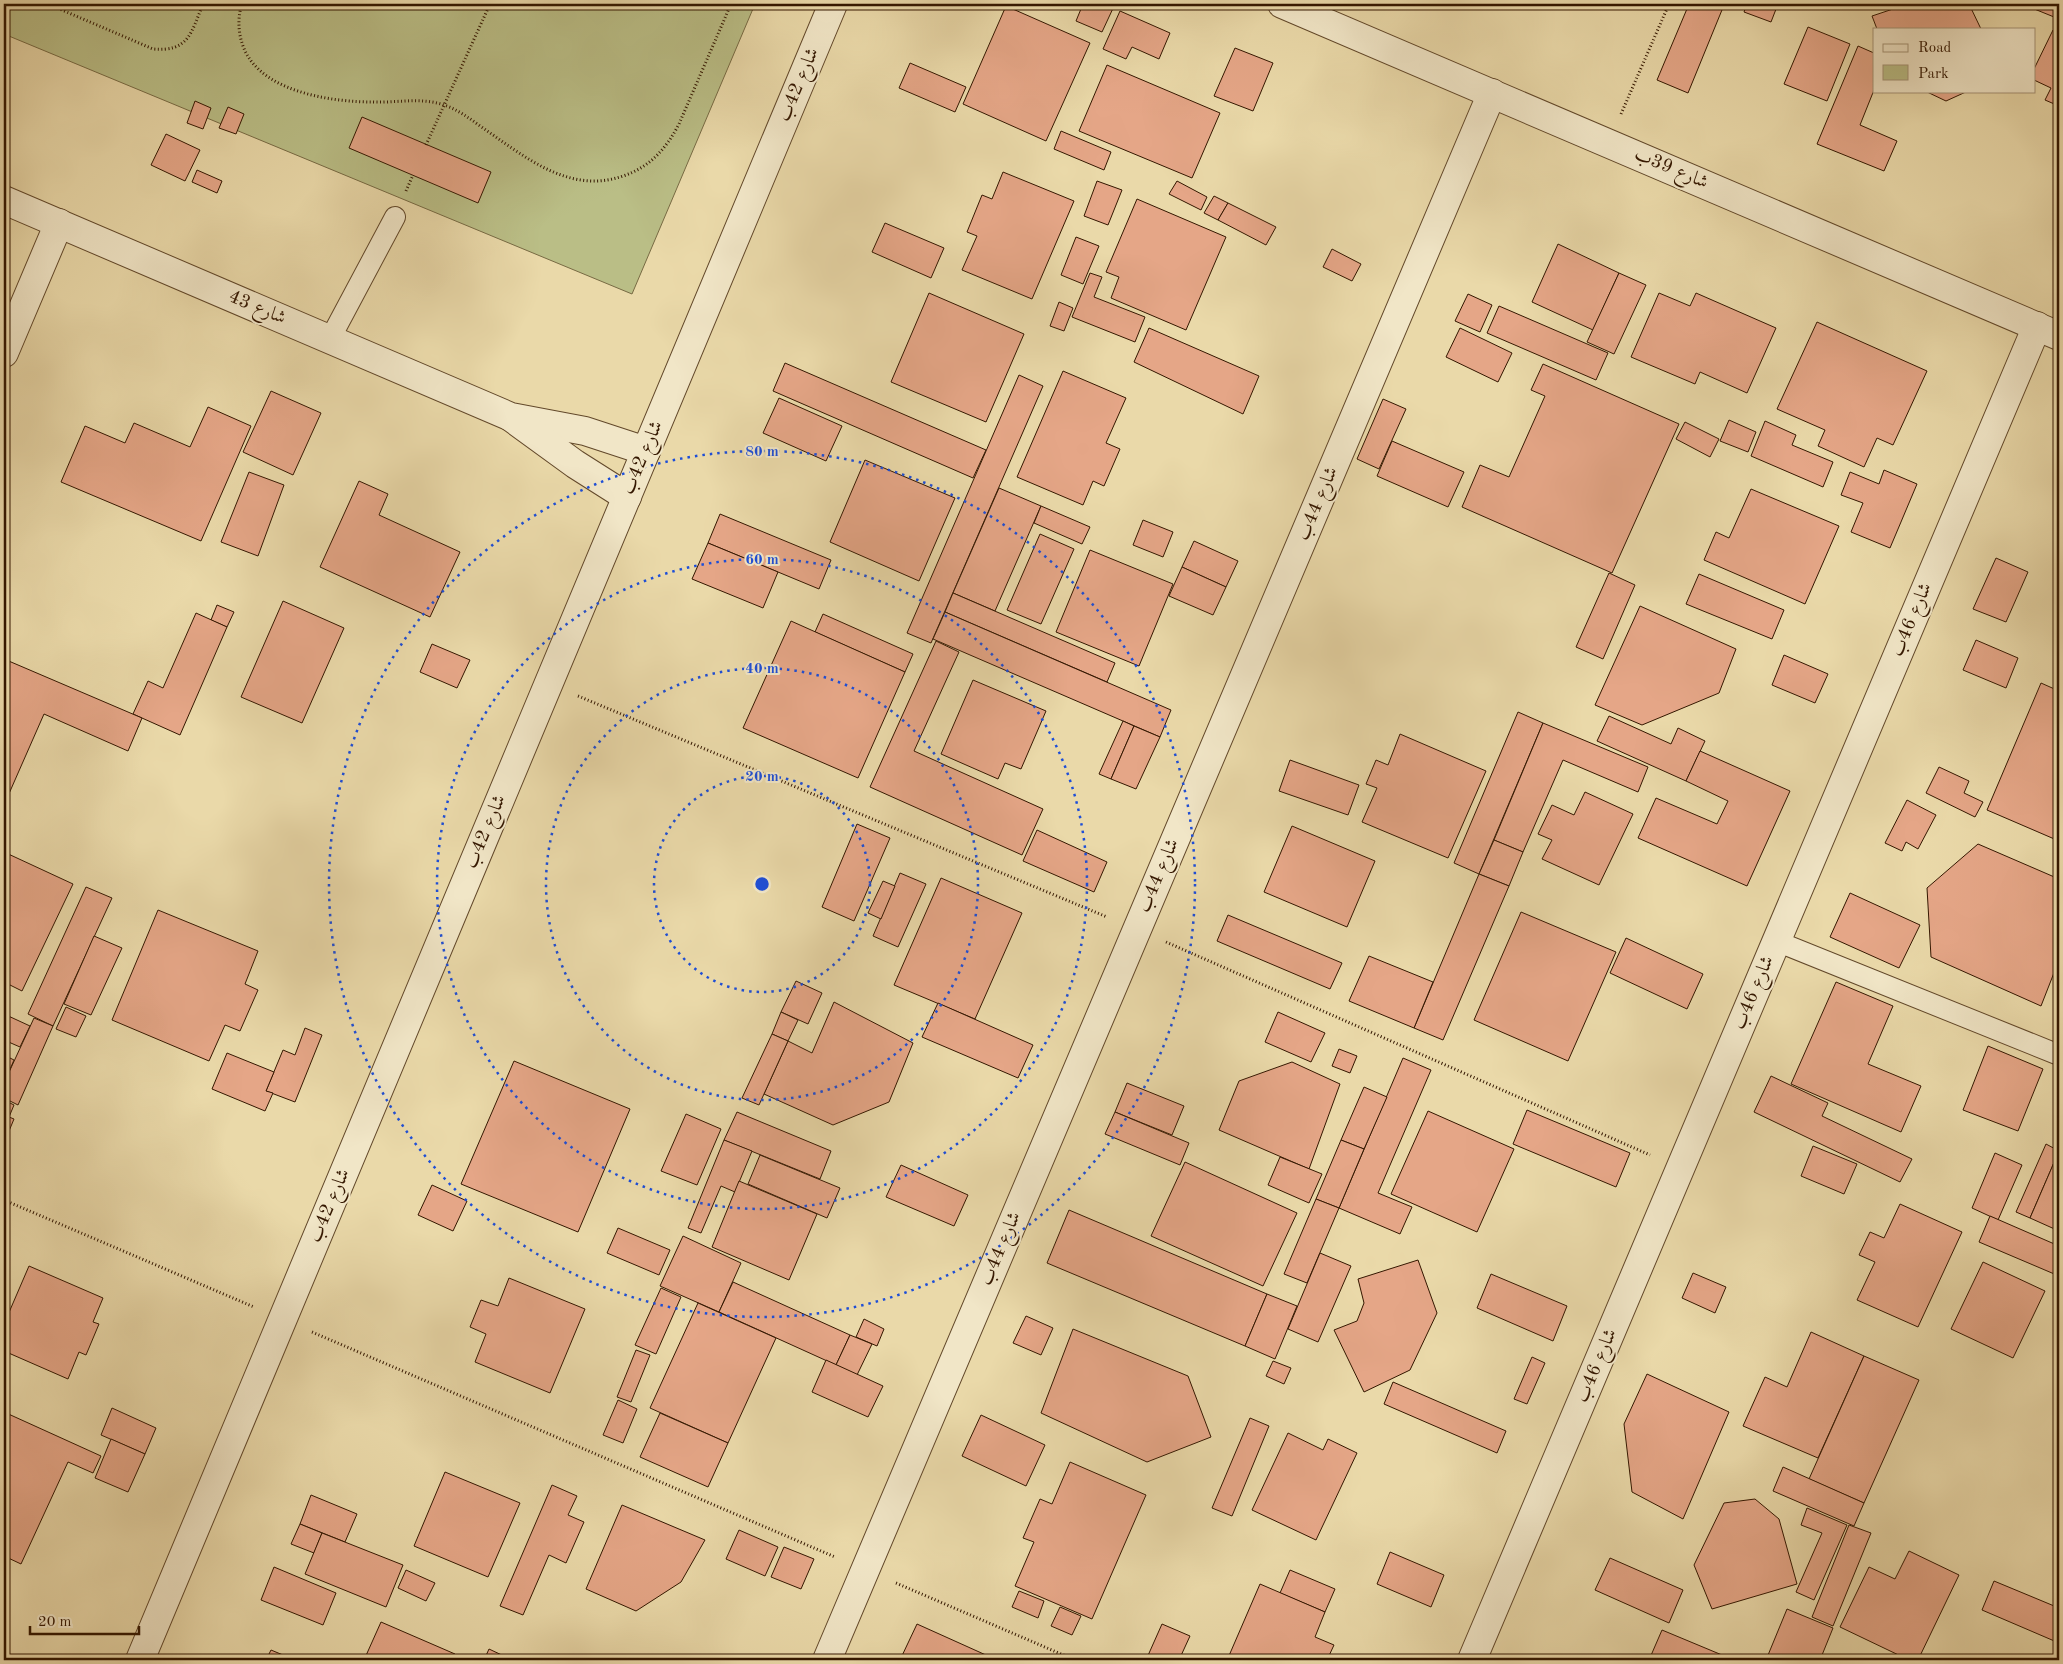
<svg xmlns="http://www.w3.org/2000/svg" width="2063" height="1664" font-family="'Old Standard TT',Amiri,serif">
<style>
.green{fill:#babe86;stroke:#776a43}
.building{fill:#e5a687;stroke:#341700}
.lines{fill:none;stroke-linecap:round;stroke-linejoin:round}
.lane-casing{stroke:#62482a;stroke-width:22}
.street-casing{stroke:#62482a;stroke-width:30}
.path{stroke:#341700;stroke-width:3;stroke-dasharray:1 2.5;stroke-linecap:butt}
.lane{stroke:#f1e6c7;stroke-width:20}
.street{stroke:#f1e6c7;stroke-width:28}
.ring{fill:none;stroke:#1d4ed8;stroke-width:2.5;stroke-dasharray:2.5 5}
.labels{text-anchor:middle;dominant-baseline:central;stroke-width:4;stroke-linejoin:round;paint-order:stroke}
.street-label{font-size:19px;fill:#341700;stroke:#f1e6c7}
.centre{fill:#1d4ed8;stroke:#f1e6c7;stroke-width:2.5}
.ring-label{font-size:15px;text-anchor:middle;font-weight:bold;fill:#1d4ed8;stroke:#f1e6c7;stroke-width:4;stroke-linejoin:round;paint-order:stroke}
</style>
<rect width="100%" height="100%" fill="#ead9a9"/>
<filter id="stains"><feTurbulence type="fractalNoise" baseFrequency=".004" numOctaves="4"/><feColorMatrix values="0 0 0 0 .2 0 0 0 0 .09 0 0 0 0 .02 0 0 0 .5 -.17"/></filter>
<radialGradient id="worn" r=".72"><stop offset=".6" stop-color="#630" stop-opacity="0"/><stop offset="1" stop-color="#630" stop-opacity=".3"/></radialGradient>
<path class="green" d="M4,4H755L632,294L4,34Z"/>
<g class="building">
<path d="M1083,4H1115L1102,32L1076,21Z"/>
<path d="M1689,4L1724,5L1688,93L1657,80Z"/>
<path d="M1747,4H1778L1771,22L1744,12Z"/>
<path d="M1908,4H1969L1981,29H1877L1872,16Z"/>
<path d="M2022,4H2059V19Z"/>
<path d="M1006,6L1090,43L1046,141L963,104Z"/>
<path d="M1120,11L1170,33L1159,59L1132,47L1126,59L1103,49Z"/>
<path d="M1808,27L1850,44L1827,101L1784,84Z"/>
<path d="M2053,30L2059,33V106L2045,100L2051,88L2034,80V69Z"/>
<path d="M1858,46L1874,53V90L1860,125L1897,141L1884,171L1817,144Z"/>
<path d="M1235,48L1273,63L1253,111L1214,96Z"/>
<path d="M910,63L966,87L955,112L899,88Z"/>
<path d="M1107,65L1220,113L1192,178L1079,131Z"/>
<path d="M1925,91H1968L1946,101Z"/>
<path d="M195,101L211,108L203,129L187,123Z"/>
<path d="M228,107L244,114L236,134L219,128Z"/>
<path d="M362,117L491,172L478,203L349,148Z"/>
<path d="M1061,131L1111,152L1104,170L1054,149Z"/>
<path d="M166,134L200,150L185,181L151,165Z"/>
<path d="M197,170L222,181L217,193L192,182Z"/>
<path d="M1003,172L1074,201L1032,299L962,270L977,236L967,232L982,195L992,199Z"/>
<path d="M1097,181L1122,190L1108,225L1084,216Z"/>
<path d="M1177,181L1207,197L1201,210L1169,194Z"/>
<path d="M1214,196L1228,203L1218,220L1204,213Z"/>
<path d="M1137,199L1226,237L1186,330L1111,298L1119,277L1106,272Z"/>
<path d="M1228,203L1276,227L1266,245L1218,220Z"/>
<path d="M885,223L944,248L931,278L872,252Z"/>
<path d="M1076,237L1099,246L1083,284L1061,275Z"/>
<path d="M1558,244L1619,273L1593,330L1532,302Z"/>
<path d="M1332,249L1361,264L1352,281L1323,267Z"/>
<path d="M1090,273L1102,277L1094,297L1145,317L1135,342L1072,317Z"/>
<path d="M1619,273L1646,285L1614,354L1587,342Z"/>
<path d="M929,293L1024,334L986,422L891,382Z"/>
<path d="M1659,293L1690,306L1696,293L1776,328L1747,393L1700,372L1695,384L1631,357Z"/>
<path d="M1468,294L1492,305L1480,332L1455,321Z"/>
<path d="M1059,302L1073,308L1064,331L1050,326Z"/>
<path d="M1499,306L1608,353L1596,380L1487,333Z"/>
<path d="M1817,322L1927,371L1893,445L1877,438L1864,467L1818,446L1825,430L1777,409Z"/>
<path d="M1149,328L1259,376L1243,414L1134,362Z"/>
<path d="M1460,328L1512,353L1498,382L1446,357Z"/>
<path d="M785,363L986,450L973,478L773,391Z"/>
<path d="M1543,364L1679,424L1612,573L1462,507L1480,465L1509,477L1545,396L1531,390Z"/>
<path d="M1063,371L1126,398L1106,443L1120,449L1104,486L1093,481L1083,505L1017,477Z"/>
<path d="M1019,375L1043,386L931,643L907,633Z"/>
<path d="M271,391L321,413L293,475L243,452Z"/>
<path d="M779,398L842,426L826,461L763,433Z"/>
<path d="M1383,399L1406,409L1379,469L1357,459Z"/>
<path d="M208,407L251,426L201,541L61,482L85,426L125,443L134,423L190,447Z"/>
<path d="M1729,420L1756,432L1748,452L1720,441Z"/>
<path d="M1765,421L1796,435L1792,445L1833,462L1823,487L1751,456Z"/>
<path d="M1685,422L1719,439L1710,457L1676,439Z"/>
<path d="M1392,441L1464,472L1448,507L1377,476Z"/>
<path d="M865,460L955,498L919,581L830,542Z"/>
<path d="M1884,470L1917,484L1890,548L1851,532L1863,503L1841,495L1850,472L1879,484Z"/>
<path d="M249,472L284,485L258,556L221,542Z"/>
<path d="M359,481L388,494L379,515L460,552L430,617L320,567Z"/>
<path d="M999,488L1041,506L995,611L953,593Z"/>
<path d="M1751,489L1839,526L1805,604L1704,560L1716,532L1729,538Z"/>
<path d="M1041,506L1090,527L1082,544L1034,523Z"/>
<path d="M720,514L831,560L819,589L708,543Z"/>
<path d="M1143,520L1173,532L1163,557L1133,545Z"/>
<path d="M1040,534L1074,549L1041,624L1007,610Z"/>
<path d="M1194,541L1238,561L1226,587L1182,567Z"/>
<path d="M708,543L778,572L763,608L692,579Z"/>
<path d="M1090,550L1173,584L1139,666L1056,632Z"/>
<path d="M1996,558L2028,572L2006,622L1973,609Z"/>
<path d="M1182,567L1226,587L1213,615L1169,596Z"/>
<path d="M1609,573L1635,585L1603,659L1576,647Z"/>
<path d="M1699,574L1784,610L1772,639L1686,604Z"/>
<path d="M953,593L1115,663L1107,682L945,612Z"/>
<path d="M283,601L344,628L302,723L241,697Z"/>
<path d="M217,605L234,612L227,627L211,620Z"/>
<path d="M1640,606L1736,649L1719,693L1642,725L1595,705Z"/>
<path d="M945,612L1171,710L1160,737L933,639Z"/>
<path d="M196,613L227,627L180,735L133,714L148,681L163,688Z"/>
<path d="M823,614L913,654L905,672L815,632Z"/>
<path d="M791,621L905,672L858,778L743,728Z"/>
<path d="M1976,640L2018,658L2006,688L1963,670Z"/>
<path d="M936,641L959,652L914,751L1043,809L1022,855L870,787Z"/>
<path d="M432,644L470,660L457,688L420,672Z"/>
<path d="M1784,655L1828,674L1815,703L1772,685Z"/>
<path d="M4,659L142,718L128,751L44,714L4,805Z"/>
<path d="M973,680L1046,711L1021,769L1005,763L998,779L941,754Z"/>
<path d="M2041,683L2059,691V841L1987,810Z"/>
<path d="M1518,712L1543,723L1479,874L1454,863Z"/>
<path d="M1609,716L1671,744L1678,728L1705,741L1686,781L1597,741Z"/>
<path d="M1123,721L1134,726L1111,779L1099,774Z"/>
<path d="M1543,723L1648,767L1638,792L1563,760L1523,852L1494,840Z"/>
<path d="M1134,726L1160,737L1136,789L1111,779Z"/>
<path d="M1400,734L1486,771L1448,858L1362,822L1377,788L1366,784L1376,760L1388,765Z"/>
<path d="M1700,751L1790,791L1747,886L1638,838L1656,798L1717,824L1728,801L1686,781Z"/>
<path d="M1290,760L1359,785L1348,815L1279,791Z"/>
<path d="M1939,767L1969,781L1964,793L1983,802L1975,817L1926,793Z"/>
<path d="M1585,792L1633,814L1599,885L1542,859L1552,840L1538,834L1552,805L1574,815Z"/>
<path d="M1907,800L1936,815L1918,849L1906,842L1902,851L1885,843Z"/>
<path d="M857,824L890,838L854,921L822,907Z"/>
<path d="M1292,826L1375,861L1347,927L1264,892Z"/>
<path d="M1037,830L1107,862L1094,892L1023,861Z"/>
<path d="M1494,840L1523,852L1509,886L1479,874Z"/>
<path d="M1978,844L2059,879V960L2041,1006L1931,957L1927,888Z"/>
<path d="M4,852L73,884L22,991L4,982Z"/>
<path d="M900,873L926,884L898,947L873,936Z"/>
<path d="M1479,874L1509,886L1443,1040L1414,1028Z"/>
<path d="M941,878L1022,913L975,1019L894,985Z"/>
<path d="M883,881L895,886L881,919L868,913Z"/>
<path d="M86,887L112,898L53,1026L28,1014Z"/>
<path d="M1850,893L1920,925L1899,968L1830,937Z"/>
<path d="M158,910L258,951L245,984L258,990L240,1031L225,1025L209,1061L112,1020Z"/>
<path d="M1521,912L1616,952L1568,1061L1474,1020Z"/>
<path d="M1228,915L1342,963L1330,989L1217,941Z"/>
<path d="M94,936L122,948L91,1015L64,1004Z"/>
<path d="M1626,938L1703,974L1687,1009L1610,973Z"/>
<path d="M1369,956L1433,982L1414,1028L1349,1001Z"/>
<path d="M796,981L822,993L808,1024L781,1012Z"/>
<path d="M1836,982L1893,1006L1868,1064L1921,1086L1901,1132L1791,1084Z"/>
<path d="M834,1002L913,1043L889,1102L833,1125L764,1094L788,1041L812,1053Z"/>
<path d="M938,1003L1033,1045L1018,1078L922,1037Z"/>
<path d="M66,1007L86,1016L76,1037L56,1029Z"/>
<path d="M781,1012L798,1020L788,1041L772,1034Z"/>
<path d="M1278,1012L1325,1033L1311,1062L1265,1042Z"/>
<path d="M4,1014L30,1026L20,1047L4,1040Z"/>
<path d="M34,1018L53,1026L18,1105L4,1098V1083Z"/>
<path d="M305,1028L322,1035L295,1102L266,1091L283,1050L295,1055Z"/>
<path d="M772,1034L788,1041L759,1105L742,1098Z"/>
<path d="M1988,1046L2043,1069L2018,1131L1963,1110Z"/>
<path d="M1339,1049L1357,1056L1350,1073L1332,1066Z"/>
<path d="M227,1053L274,1072L266,1091L273,1093L265,1111L212,1089Z"/>
<path d="M4,1055L14,1060L4,1083Z"/>
<path d="M1403,1058L1431,1070L1378,1193L1412,1207L1400,1234L1339,1208Z"/>
<path d="M514,1061L630,1109L578,1232L461,1184Z"/>
<path d="M1292,1062L1340,1084L1309,1169L1219,1130L1239,1081Z"/>
<path d="M1771,1076L1828,1103L1822,1116L1912,1159L1900,1182L1754,1112Z"/>
<path d="M1127,1083L1184,1106L1172,1135L1115,1112Z"/>
<path d="M1364,1087L1387,1097L1364,1149L1341,1140Z"/>
<path d="M4,1100L14,1105L9,1117L4,1115Z"/>
<path d="M1527,1110L1630,1153L1616,1187L1513,1144Z"/>
<path d="M1428,1111L1514,1149L1477,1232L1391,1194Z"/>
<path d="M737,1112L831,1151L820,1179L724,1140Z"/>
<path d="M1115,1112L1189,1143L1180,1165L1105,1134Z"/>
<path d="M686,1114L721,1129L697,1185L661,1171Z"/>
<path d="M4,1115L14,1119L4,1143Z"/>
<path d="M724,1140L752,1151L735,1192L721,1186L701,1233L688,1228Z"/>
<path d="M1341,1140L1364,1149L1339,1208L1316,1199Z"/>
<path d="M2046,1144L2059,1151L2030,1218L2016,1212Z"/>
<path d="M1813,1146L1857,1164L1844,1194L1801,1176Z"/>
<path d="M2059,1151V1231L2030,1218Z"/>
<path d="M1995,1153L2022,1165L1998,1220L1972,1208Z"/>
<path d="M760,1155L840,1188L827,1218L748,1184Z"/>
<path d="M1280,1157L1322,1174L1309,1203L1268,1185Z"/>
<path d="M1185,1162L1297,1213L1263,1286L1151,1236Z"/>
<path d="M901,1165L968,1195L954,1226L886,1197Z"/>
<path d="M739,1181L817,1214L789,1280L712,1247Z"/>
<path d="M432,1185L467,1201L453,1231L418,1215Z"/>
<path d="M1316,1199L1339,1208L1307,1283L1284,1274Z"/>
<path d="M1900,1204L1962,1232L1918,1327L1857,1300L1875,1262L1859,1255L1870,1232L1884,1238Z"/>
<path d="M1069,1210L1267,1294L1245,1346L1047,1263Z"/>
<path d="M1990,1216L2059,1246V1276L1979,1242Z"/>
<path d="M618,1228L670,1250L659,1275L607,1253Z"/>
<path d="M683,1236L741,1263L719,1312L660,1286Z"/>
<path d="M1320,1253L1351,1266L1318,1342L1288,1329Z"/>
<path d="M1418,1260L1437,1313L1410,1370L1364,1392L1334,1330L1357,1321L1364,1303L1358,1279Z"/>
<path d="M1983,1262L2045,1291L2013,1358L1951,1329Z"/>
<path d="M29,1266L103,1298L93,1322L99,1324L86,1355L79,1352L68,1379L4,1351V1324Z"/>
<path d="M1693,1273L1726,1287L1715,1313L1682,1298Z"/>
<path d="M1491,1274L1567,1306L1553,1341L1477,1308Z"/>
<path d="M509,1278L585,1309L550,1393L475,1362L486,1334L470,1327L481,1300L498,1306Z"/>
<path d="M733,1282L850,1335L836,1365L719,1312Z"/>
<path d="M661,1288L681,1297L656,1354L635,1345Z"/>
<path d="M1267,1294L1297,1306L1275,1359L1245,1346Z"/>
<path d="M698,1303L776,1338L728,1443L650,1408Z"/>
<path d="M1026,1316L1053,1328L1041,1355L1013,1343Z"/>
<path d="M864,1319L884,1329L877,1346L856,1337Z"/>
<path d="M1073,1329L1188,1376L1211,1437L1147,1462L1041,1413Z"/>
<path d="M1811,1332L1864,1356L1818,1458L1743,1426L1765,1377L1787,1387Z"/>
<path d="M850,1335L872,1344L857,1375L836,1365Z"/>
<path d="M636,1350L650,1355L631,1402L617,1397Z"/>
<path d="M1864,1356L1919,1380L1864,1503L1809,1479Z"/>
<path d="M1532,1357L1545,1363L1527,1404L1514,1399Z"/>
<path d="M826,1360L883,1386L868,1417L812,1392Z"/>
<path d="M1273,1361L1291,1368L1284,1384L1266,1376Z"/>
<path d="M1647,1374L1729,1412L1683,1519L1632,1492L1624,1424Z"/>
<path d="M1393,1382L1506,1431L1497,1453L1384,1404Z"/>
<path d="M618,1400L637,1409L623,1443L603,1435Z"/>
<path d="M112,1408L156,1428L145,1454L101,1435Z"/>
<path d="M4,1412L101,1456L93,1473L68,1462L21,1564L4,1556Z"/>
<path d="M660,1413L728,1443L708,1487L640,1457Z"/>
<path d="M981,1415L1045,1445L1026,1486L962,1456Z"/>
<path d="M1250,1418L1269,1426L1232,1516L1212,1508Z"/>
<path d="M1288,1433L1323,1450L1328,1439L1357,1453L1316,1540L1252,1510Z"/>
<path d="M111,1439L145,1454L128,1492L95,1478Z"/>
<path d="M1070,1462L1146,1495L1092,1619L1015,1586L1034,1542L1023,1538L1040,1499L1052,1504Z"/>
<path d="M1783,1467L1864,1503L1854,1526L1773,1491Z"/>
<path d="M445,1472L520,1503L488,1577L414,1546Z"/>
<path d="M552,1485L577,1496L568,1515L584,1522L566,1563L549,1555L523,1615L500,1606Z"/>
<path d="M311,1495L357,1514L345,1542L300,1524Z"/>
<path d="M1755,1499L1779,1519L1797,1584L1712,1609L1694,1565L1724,1503Z"/>
<path d="M622,1505L705,1540L681,1582L636,1611L586,1589Z"/>
<path d="M1807,1508L1847,1525L1814,1600L1796,1592L1822,1533L1801,1525Z"/>
<path d="M300,1524L322,1533L314,1553L291,1544Z"/>
<path d="M1849,1525L1871,1533L1833,1626L1812,1617Z"/>
<path d="M739,1530L778,1547L765,1576L726,1559Z"/>
<path d="M322,1533L403,1565L386,1607L305,1574Z"/>
<path d="M784,1547L814,1559L801,1589L771,1577Z"/>
<path d="M1909,1551L1959,1575L1918,1660H1909L1840,1627L1869,1567L1895,1579Z"/>
<path d="M1390,1552L1444,1575L1431,1607L1377,1584Z"/>
<path d="M1610,1558L1683,1590L1669,1623L1595,1590Z"/>
<path d="M274,1567L336,1593L323,1625L261,1600Z"/>
<path d="M406,1570L435,1583L426,1601L398,1588Z"/>
<path d="M1290,1570L1335,1589L1325,1612L1280,1593Z"/>
<path d="M1994,1581L2059,1608V1643L1982,1610Z"/>
<path d="M1260,1584L1325,1612L1315,1637L1334,1645L1327,1660H1233L1228,1658Z"/>
<path d="M1019,1591L1044,1601L1038,1618L1012,1607Z"/>
<path d="M1060,1607L1081,1616L1072,1635L1051,1626Z"/>
<path d="M1787,1609L1833,1628L1820,1660H1766Z"/>
<path d="M381,1622L455,1654L452,1660H364Z"/>
<path d="M917,1624L997,1660H900Z"/>
<path d="M1162,1624L1190,1636L1179,1660H1146Z"/>
<path d="M1662,1630L1734,1660H1649Z"/>
<path d="M489,1649L506,1657L504,1660H484Z"/>
<path d="M271,1650L295,1660H266Z"/>
</g>
<g class="lines">
<defs>
<g id="lane">
<path d="M330,339L395,217"/>
<path d="M1776,941L2059,1055"/>
</g>
<g id="street">
<path d="M1282,4L2059,336"/>
<path d="M4,200L511,417L585,431L646,451"/>
<path d="M4,353L59,223"/>
<path d="M512,418L575,464L627,497"/>
<path d="M140,1660L833,4"/>
<path d="M827,1660L1492,93"/>
<path d="M1472,1660L2037,326"/>
</g>
</defs>
<use href="#lane" class="lane-casing"/>
<use href="#street" class="street-casing"/>
<g class="path">
<path d="M48,4L153,49C189,52 191,33 203,4"/>
<path d="M242,4C236,21 239,43 249,58C272,93 333,102 373,102C396,103 421,97 444,105C459,110 470,119 483,128C524,156 569,195 623,176C650,167 666,149 679,124L731,4"/>
<path d="M1621,114L1669,4"/>
<path d="M426,145L490,4"/>
<path d="M406,191L413,175"/>
<path d="M578,696L1107,917"/>
<path d="M1166,942L1650,1155"/>
<path d="M4,1200L254,1307"/>
<path d="M312,1332L835,1557"/>
<path d="M896,1583L1075,1660"/>
</g>
<use href="#lane" class="lane"/>
<use href="#street" class="street"/>
</g>
<g class="ring">
<circle cx="762" cy="884" r="108"/>
<circle cx="762" cy="884" r="216"/>
<circle cx="762" cy="884" r="325"/>
<circle cx="762" cy="884" r="433"/>
</g>
<g class="labels">
<g class="street-label">
<text transform="translate(799 85) rotate(-67)">شارع 42ب</text>
<text transform="translate(1671 169) rotate(23)">شارع 39ب</text>
<text transform="translate(257 308) rotate(23)">شارع 43</text>
<text transform="translate(643 458) rotate(-67)">شارع 42ب</text>
<text transform="translate(1318 504) rotate(-67)">شارع 44ب</text>
<text transform="translate(1912 620) rotate(-67)">شارع 46ب</text>
<text transform="translate(486 832) rotate(-67)">شارع 42ب</text>
<text transform="translate(1159 876) rotate(-67)">شارع 44ب</text>
<text transform="translate(1754 993) rotate(-67)">شارع 46ب</text>
<text transform="translate(330 1206) rotate(-67)">شارع 42ب</text>
<text transform="translate(1001 1249) rotate(-67)">شارع 44ب</text>
<text transform="translate(1597 1366) rotate(-67)">شارع 46ب</text>
</g>
</g>
<circle cx="762" cy="884" r="8" class="centre"/>
<g class="ring-label">
<text x="762" y="456">80 m</text>
<text x="762" y="564">60 m</text>
<text x="762" y="673">40 m</text>
<text x="762" y="781">20 m</text>
</g>
<rect width="2063" height="1664" fill="none" stroke="#ead9a9" stroke-width="20"/>
<rect x="5" y="5" width="2053" height="1654" fill="none" stroke="#341700" stroke-width="2.5"/>
<rect x="10" y="10" width="2043" height="1644" fill="none" stroke="#341700"/>
<rect x="1873" y="28" width="162" height="65" fill="#f1e6c7" stroke="#a59377"/>
<rect x="1883" y="44" width="25" height="8" fill="#f1e6c7" stroke="#a59377"/>
<text x="1918" y="52" font-size="15" fill="#341700">Road</text>
<rect x="1883" y="65" width="25" height="15" fill="#babe86" stroke="#a59377"/>
<text x="1918" y="78" font-size="15" fill="#341700">Park</text>
<path d="M30 1626v8h109v-8" fill="none" stroke="#341700" stroke-width="2.5"/>
<text x="38" y="1626" font-size="15" fill="#341700" stroke="#f1e6c7" stroke-width="4" paint-order="stroke">20 m</text>
<rect width="100%" height="100%" filter="url(#stains)"/>
<rect width="100%" height="100%" fill="url(#worn)"/>
</svg>
